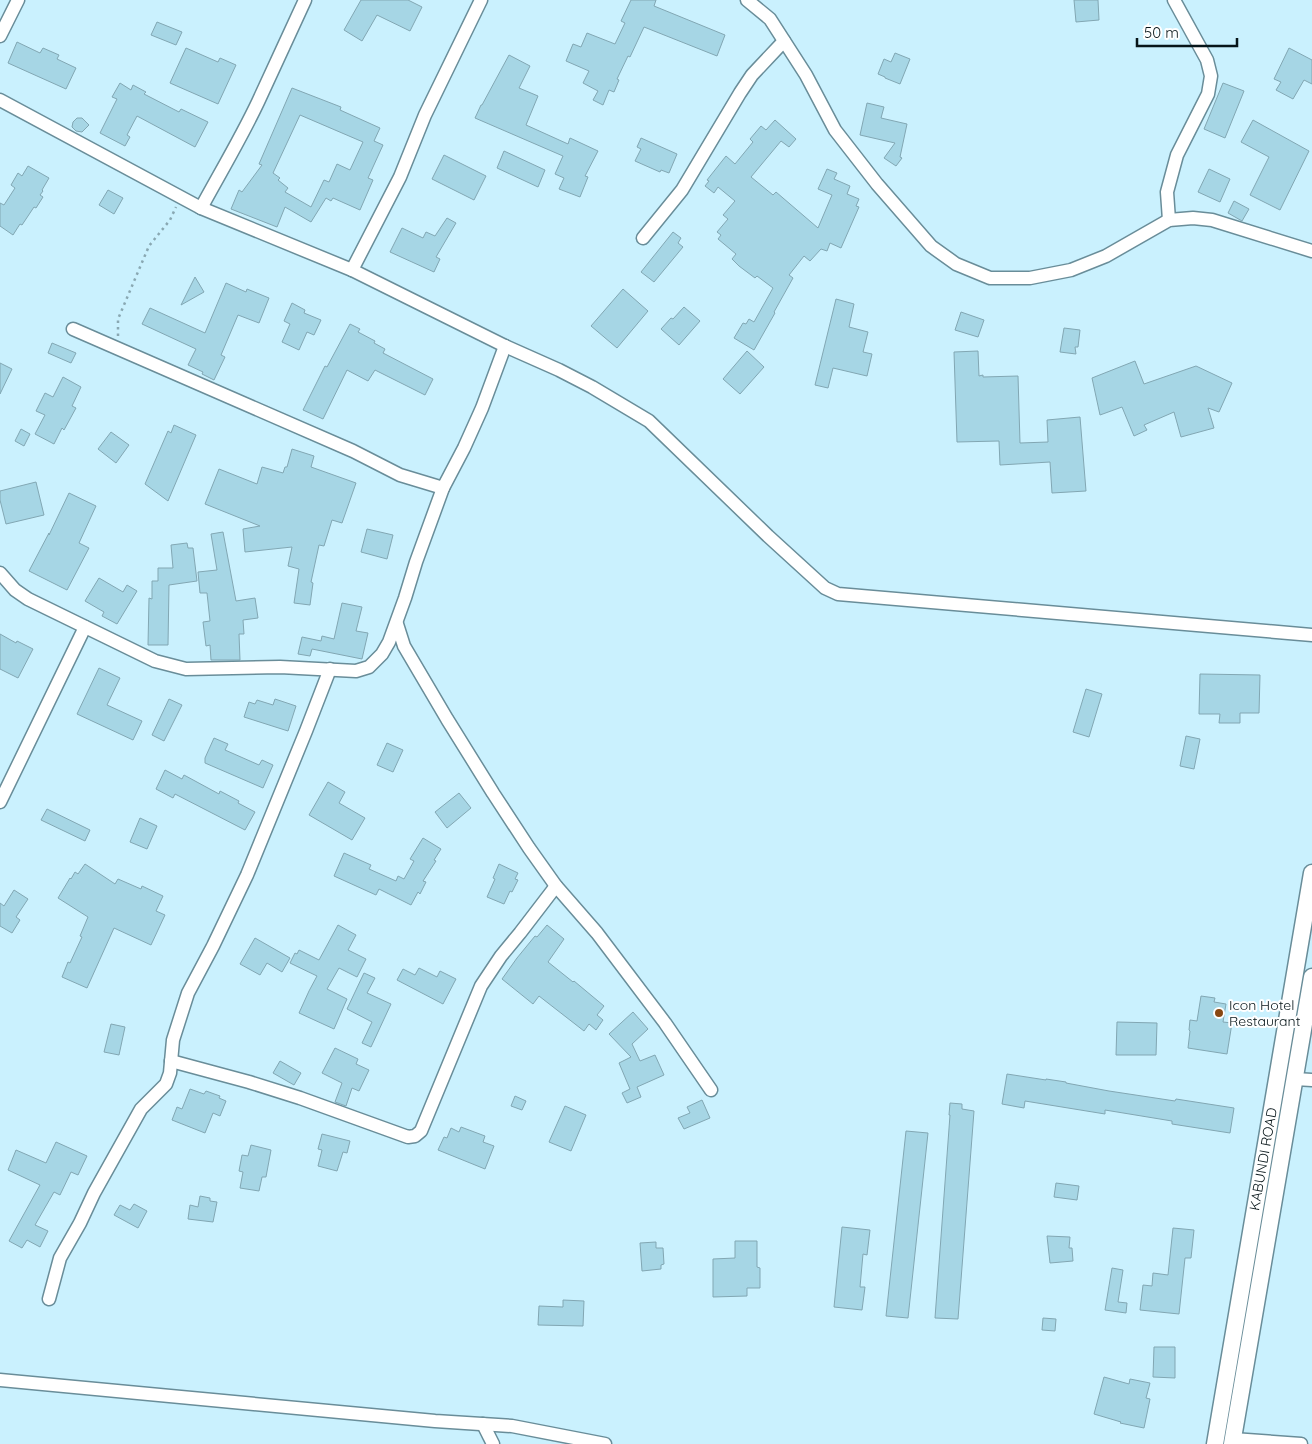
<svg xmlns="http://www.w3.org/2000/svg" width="1312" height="1444" font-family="Quicksand,sans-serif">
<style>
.building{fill:#a6d6e5;stroke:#82a7b3;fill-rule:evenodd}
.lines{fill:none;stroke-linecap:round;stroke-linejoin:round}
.street-casing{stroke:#698d99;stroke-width:15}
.secondary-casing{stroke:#698d99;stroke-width:19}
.path{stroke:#89a8b2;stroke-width:2.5;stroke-dasharray:2.5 4;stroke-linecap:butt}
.street{stroke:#fff;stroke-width:12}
.secondary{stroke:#fff;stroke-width:16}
.poi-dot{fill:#894812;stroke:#fff;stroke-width:2}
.labels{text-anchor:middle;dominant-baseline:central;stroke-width:4;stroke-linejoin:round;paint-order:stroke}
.poi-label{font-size:14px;fill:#071519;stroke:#fff;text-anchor:start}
.street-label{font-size:14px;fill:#071519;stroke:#fff}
</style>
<rect width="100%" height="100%" fill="#caf1fe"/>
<g class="building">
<path d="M361,0H408L422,7L410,31L377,15L362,41L344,30Z"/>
<path d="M631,0H656L654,6L725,35L717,56L644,27L630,57L628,56L617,79L619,80L614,92L609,90L603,105L593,100L598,91L583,83L589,71L566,61L573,44L581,47L587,33L615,44L625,23L621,21Z"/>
<path d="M1074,0H1098L1099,20L1076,22Z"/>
<path d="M157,22L182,32L176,45L151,35Z"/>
<path d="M17,42L40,53L43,48L59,55L57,59L76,68L66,89L8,63Z"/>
<path d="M186,48L218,62L220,58L236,65L218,104L170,83Z"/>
<path d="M1289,48L1312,60V84L1304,80L1293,99L1276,90L1281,82L1274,79Z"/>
<path d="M895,53L910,59L900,84L885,78V77L878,74L884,59L891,62Z"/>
<path d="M509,55L530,66L519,88L538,96L526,125L568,144L570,138L598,151L585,176L588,177L580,197L559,189L564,178L555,174L563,156L475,118L481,105H482Z"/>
<path d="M120,83L131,90L133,85L146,92L144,94L179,112L181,109L208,122L195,147L137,116L127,135L130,137L125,146L100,133L117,99L112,97Z"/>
<path d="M1223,83L1244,91L1225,138L1204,129Z"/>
<path d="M292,88L341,107L340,110L380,128L374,141L383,145L368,178L373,180L360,210L333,198L331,201L326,198L311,222L285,207L277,227L231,209L239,190L242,192L262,165L259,164ZM300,115L363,142L350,170L337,164L329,182L324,180L311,207L285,192L288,188L278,180L280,178L273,173Z"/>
<path d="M867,103L884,107L881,118L907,124L900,157L902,158L896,166L884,158L895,143L860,135Z"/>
<path d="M77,118H82L89,125L82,132L76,131L72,127L73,122Z"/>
<path d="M775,120L796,139L789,147L781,141L751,177L773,195L776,192L818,228L832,195L818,189L827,169L837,173L834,179L850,186L847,194L859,199L856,206L859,207L841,248L830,243L827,251L821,249L810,261L804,256L789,275L793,278L774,312L775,313L754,350L734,338L743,323L746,324L749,319L754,322L773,288L757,276L755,278L739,266L732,259L736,254L718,239L721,235L717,232L728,219L723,215L735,201L718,187L714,193L705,186L709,181L707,180L726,156L735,164L753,142L750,139L761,126L766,130Z"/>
<path d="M1253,120L1309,151L1280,210L1250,195L1269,157L1241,142Z"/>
<path d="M641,138L677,154L669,173L661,170L660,172L635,161L641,149L637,147Z"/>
<path d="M504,151L545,170L538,187L497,168Z"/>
<path d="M444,155L486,176L474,200L432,179Z"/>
<path d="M28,166L49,178L42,190L43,191L40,195L43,197L36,208L34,207L22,225L20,224L13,235L0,226V203L4,205L15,188L11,185L18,173L22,176Z"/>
<path d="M1209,169L1230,179L1220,202L1198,192Z"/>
<path d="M108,190L123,198L114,214L99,205Z"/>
<path d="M1234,201L1249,209L1242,221L1228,213Z"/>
<path d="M447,218L456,223L436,257L440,259L434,272L390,252L402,228L423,238L426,232L435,236Z"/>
<path d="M673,232L681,238L678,243L683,247L654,282L641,272Z"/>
<path d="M195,277L204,292L181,305Z"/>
<path d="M226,283L246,292L247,289L269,298L259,323L238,315L221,355L225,357L214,380L202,374L203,372L188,365L196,349L142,324L150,308L205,333Z"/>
<path d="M623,289L648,311L617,348L591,326Z"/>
<path d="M836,299L854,304L849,327L868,332L863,352L872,354L867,376L833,368L828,388L815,385Z"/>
<path d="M292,303L305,310L304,313L321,320L314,335L307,332L299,350L282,342L290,324L284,321Z"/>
<path d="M684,307L700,321L679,345L661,329L671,318L673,319Z"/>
<path d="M961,312L984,320L978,337L955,330Z"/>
<path d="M350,324L360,329L358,332L375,341L374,343L385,349L383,353L433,379L425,395L375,370L368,381L347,370L323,419L303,410L325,366L327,367Z"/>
<path d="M1064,328L1080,330L1078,347H1075L1076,354L1060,352Z"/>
<path d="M52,343L76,353L71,363L48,353Z"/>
<path d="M747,351L764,367L740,394L723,379Z"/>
<path d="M978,351L979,376L983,375V377L1018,376L1020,443L1048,442L1047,420L1080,417L1086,491L1052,493L1050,462L1000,465L999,441L957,442L954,352Z"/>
<path d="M1135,361L1144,384L1196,366L1232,383L1219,412L1208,408L1214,428L1181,437L1174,412L1144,425L1147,430L1134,436L1122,407L1100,415L1092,378Z"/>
<path d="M0,363L12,369L0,394Z"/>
<path d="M63,377L81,387L72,406L76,408L64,430L62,428L54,444L35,434L45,415L36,411L45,393L53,397Z"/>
<path d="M174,425L196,435L168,501L145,484L168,431L171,433Z"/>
<path d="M21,429L30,434L24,446L15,441Z"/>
<path d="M111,432L129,445L116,463L98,449Z"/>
<path d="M292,449L314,456L311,467L356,483L342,523L332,520L324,546L319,545L311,582L313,583L310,605L294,603L299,569L288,566L292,547L245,552L243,529L260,526L205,504L219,469L257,484L262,467L283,473L285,467H287Z"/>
<path d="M36,482L44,515L6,524L0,500V491Z"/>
<path d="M69,493L96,506L79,543L89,548L67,590L29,571L49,533V535Z"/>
<path d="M367,529L393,535L387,559L361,552Z"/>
<path d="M223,532L236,601L255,598L258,618L243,620L244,634H239L240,660H211L210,645L206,646L203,622L210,621L207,593H200L198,572L217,570L211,534Z"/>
<path d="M187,543L188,548H193L197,581L169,585L168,645H148L149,598L152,599V581H158V568H173L171,545Z"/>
<path d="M99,578L123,592L127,585L137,591L117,624L102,616L104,612L85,601Z"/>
<path d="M342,603L362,607L356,631L368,633L362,659L312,649L310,656L298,654L302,637L321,641L322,636L334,639Z"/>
<path d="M0,634L16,643L17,641L33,649L18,678L0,669Z"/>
<path d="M99,668L120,678L107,705L142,721L133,740L77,714Z"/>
<path d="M1200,674L1260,675L1259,713H1240V723H1219L1220,714H1199Z"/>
<path d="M1086,689L1102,694L1089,737L1073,732Z"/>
<path d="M169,699L182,705L164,741L152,735Z"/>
<path d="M275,699L296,706L288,731L244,717L249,702L255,704L257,700L273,705Z"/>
<path d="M1186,736L1200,739L1194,769L1180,766Z"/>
<path d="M214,738L228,744L225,750L259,765L262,760L273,765L263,788L205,763V758Z"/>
<path d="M387,743L403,750L393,772L377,765Z"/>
<path d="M165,770L182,779L184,775L219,794L220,791L239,801L238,803L255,812L245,830L175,794L173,798L156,789Z"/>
<path d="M328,782L345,792L339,803L365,818L352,840L309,815Z"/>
<path d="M459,793L471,808L447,828L435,812Z"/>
<path d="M47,809L90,830L85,841L41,820Z"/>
<path d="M140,818L157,826L147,849L130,842Z"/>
<path d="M423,838L441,849L434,860L436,861L423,881L426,882L420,894L418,892L411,905L379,889L376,895L334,876L344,853L371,865L369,869L396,881L398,876L404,879L414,861L410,859Z"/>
<path d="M85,864L115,884L118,879L141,889L142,886L163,896L156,911L165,915L151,945L114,928L87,988L62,977L68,962L70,963L82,937L80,936L88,917L58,898L70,878L71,879L75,872L78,874Z"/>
<path d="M499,864L518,873L515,879L518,880L512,892L510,891L504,904L487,897L495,879L493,878Z"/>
<path d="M14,890L28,899L16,917L20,920L12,933L0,926V903L4,906Z"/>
<path d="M338,925L356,935L348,950L366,959L357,977L339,968L327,989L347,999L334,1029L299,1013L309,991L317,976L290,963L295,953L297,954L299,950L319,960Z"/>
<path d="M547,925L564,939L548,962L573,982L574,981L604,1006L597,1015L603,1020L596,1030L589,1024L584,1031L539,996L533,1004L502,979L517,958L535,936L537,937Z"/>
<path d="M255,938L290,958L282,972L267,963L260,975L240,964Z"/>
<path d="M419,968L437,977L440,971L456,979L443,1004L397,980L403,969L415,975Z"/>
<path d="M364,973L375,978L367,993L391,1004L371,1047L362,1043L372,1022L347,1009Z"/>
<path d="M1201,996L1215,998L1214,1002L1226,1004L1223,1022L1232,1023L1227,1054L1188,1048L1190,1031L1189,1030L1190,1020L1197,1021Z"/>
<path d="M633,1012L648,1029L632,1044L640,1061L655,1055L664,1075L637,1087L641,1097L627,1103L622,1093L630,1089L619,1063L631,1057L609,1034Z"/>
<path d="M1117,1022L1157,1023L1156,1055H1116Z"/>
<path d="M111,1024L125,1027L119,1055L104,1052Z"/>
<path d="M335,1048L358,1059L356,1064L369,1070L359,1091L352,1088L346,1106L335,1102L342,1083L322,1073Z"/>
<path d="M280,1061L301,1073L294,1085L273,1073Z"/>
<path d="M1007,1074L1046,1080V1079L1066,1082V1083L1109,1091L1175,1101L1176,1099L1234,1108L1230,1133L1172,1124V1121L1105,1110V1114L1025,1101L1024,1108L1002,1104Z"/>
<path d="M190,1089L204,1094L206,1091L220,1096L219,1098L226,1101L220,1116L213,1113L205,1133L172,1120L177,1107L182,1109Z"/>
<path d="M515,1096L526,1101L522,1110L511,1106Z"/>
<path d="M702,1100L710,1118L684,1129L678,1118L690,1113L687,1107Z"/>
<path d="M950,1103L962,1104V1109L974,1111L958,1319L935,1318L950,1115H949Z"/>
<path d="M565,1106L586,1115L571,1151L549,1142Z"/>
<path d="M461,1127L485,1136L483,1142L494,1146L485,1169L438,1150L444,1137L447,1138L451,1128L459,1132Z"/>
<path d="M906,1131L928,1133L908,1318L886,1316Z"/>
<path d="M322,1134L350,1141L347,1153L343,1152L337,1171L318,1166L322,1150L318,1149Z"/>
<path d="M56,1142L87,1156L78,1175L71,1172L60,1195L54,1192L35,1225L48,1231L40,1247L27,1240L22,1248L9,1241L40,1185L8,1170L16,1150L46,1163Z"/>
<path d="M251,1145L271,1150L266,1177H262L259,1191L240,1188L243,1172L239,1171L242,1155L248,1156Z"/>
<path d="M1056,1183L1079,1186L1077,1200L1054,1197Z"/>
<path d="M200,1196L210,1198V1201L217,1202L213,1222L188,1219L190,1205L198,1207Z"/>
<path d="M134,1204L147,1211L138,1228L114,1215L120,1205L130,1210Z"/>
<path d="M842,1227L870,1230L867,1255L863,1254L860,1287H865L862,1310L834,1307Z"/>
<path d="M1173,1228L1194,1230L1191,1258H1185L1179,1314L1140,1310L1143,1285L1152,1286L1153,1273L1168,1275Z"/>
<path d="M1047,1236L1070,1237L1069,1248H1072L1073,1261L1050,1263Z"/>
<path d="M735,1241H757V1267L760,1268V1288H747V1296L713,1297V1259L735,1258Z"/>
<path d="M656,1242V1248H663L664,1264L661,1265V1269L642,1271L640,1243Z"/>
<path d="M1112,1268L1123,1270L1118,1302L1127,1303L1126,1313L1105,1310Z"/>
<path d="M563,1300L584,1301L583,1326L538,1325L539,1306L563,1307Z"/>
<path d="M1043,1318L1056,1319L1055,1331L1042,1330Z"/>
<path d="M1154,1347H1175V1378L1153,1377Z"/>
<path d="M1104,1377L1129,1384L1130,1379L1150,1383L1146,1398L1150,1399L1144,1428L1120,1423L1121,1422L1094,1414Z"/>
</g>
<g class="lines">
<defs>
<g id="street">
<path d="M747,0L770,19L806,75L835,130L877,184L931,246L956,264L990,278H1030L1071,270L1106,256L1169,220L1193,218L1212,220L1312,251"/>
<path d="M0,36L18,0"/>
<path d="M0,100L201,208L352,270L505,346L559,370L592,387L649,421L768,536L825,588L838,594L1312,635"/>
<path d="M201,208C220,173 241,138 258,102C274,68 289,34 305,0"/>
<path d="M1169,220L1167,192L1177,155L1208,94L1211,76L1207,60L1174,0"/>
<path d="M643,238L682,190L740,93L752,75L784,41"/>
<path d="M352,270L400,177L425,115L481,0"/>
<path d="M73,329L353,451L400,475L443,488L464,448L482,408L505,346"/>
<path d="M0,573L15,590L28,599L155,661L186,669L280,667L356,671L369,667L382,654L389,642L405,598L416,562L443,488"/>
<path d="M397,624L404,646L447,719L493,793L529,848L556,886L597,933L665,1023L711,1090"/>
<path d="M0,802L85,627"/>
<path d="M171,1061L249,1082L300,1098L408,1137L415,1136L421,1131L481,986L501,956L520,933L556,886"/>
<path d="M1295,1079L1312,1080"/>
<path d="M49,1299L60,1258L80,1223L94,1193L141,1109L166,1084L170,1073L173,1040L188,993L213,946L247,875L306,731L330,669"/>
<path d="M0,1380L435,1421L512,1426L605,1444"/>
<path d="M483,1424L493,1444"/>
<path d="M1233,1439L1301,1444"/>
</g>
<g id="secondary">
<path d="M1215,1444L1312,873"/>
<path d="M1232,1444L1312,977"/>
</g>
</defs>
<use href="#street" class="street-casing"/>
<use href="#secondary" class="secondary-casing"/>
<path class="path" d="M118,336V319L149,246L170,220L176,207"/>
<use href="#street" class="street"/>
<use href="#secondary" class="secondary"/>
</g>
<circle class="poi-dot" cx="1219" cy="1013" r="5"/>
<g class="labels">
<g class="poi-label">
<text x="1229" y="1005">Icon Hotel<tspan x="1229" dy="16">Restaurant</tspan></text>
</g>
<g class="street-label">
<text transform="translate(1263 1159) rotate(-80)">KABUNDI ROAD</text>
</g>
</g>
<path d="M1137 38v8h100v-8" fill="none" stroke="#071519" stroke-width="2.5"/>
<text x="1144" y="38" font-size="15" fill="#071519" stroke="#ffffff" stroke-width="4" paint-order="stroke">50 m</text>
</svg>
